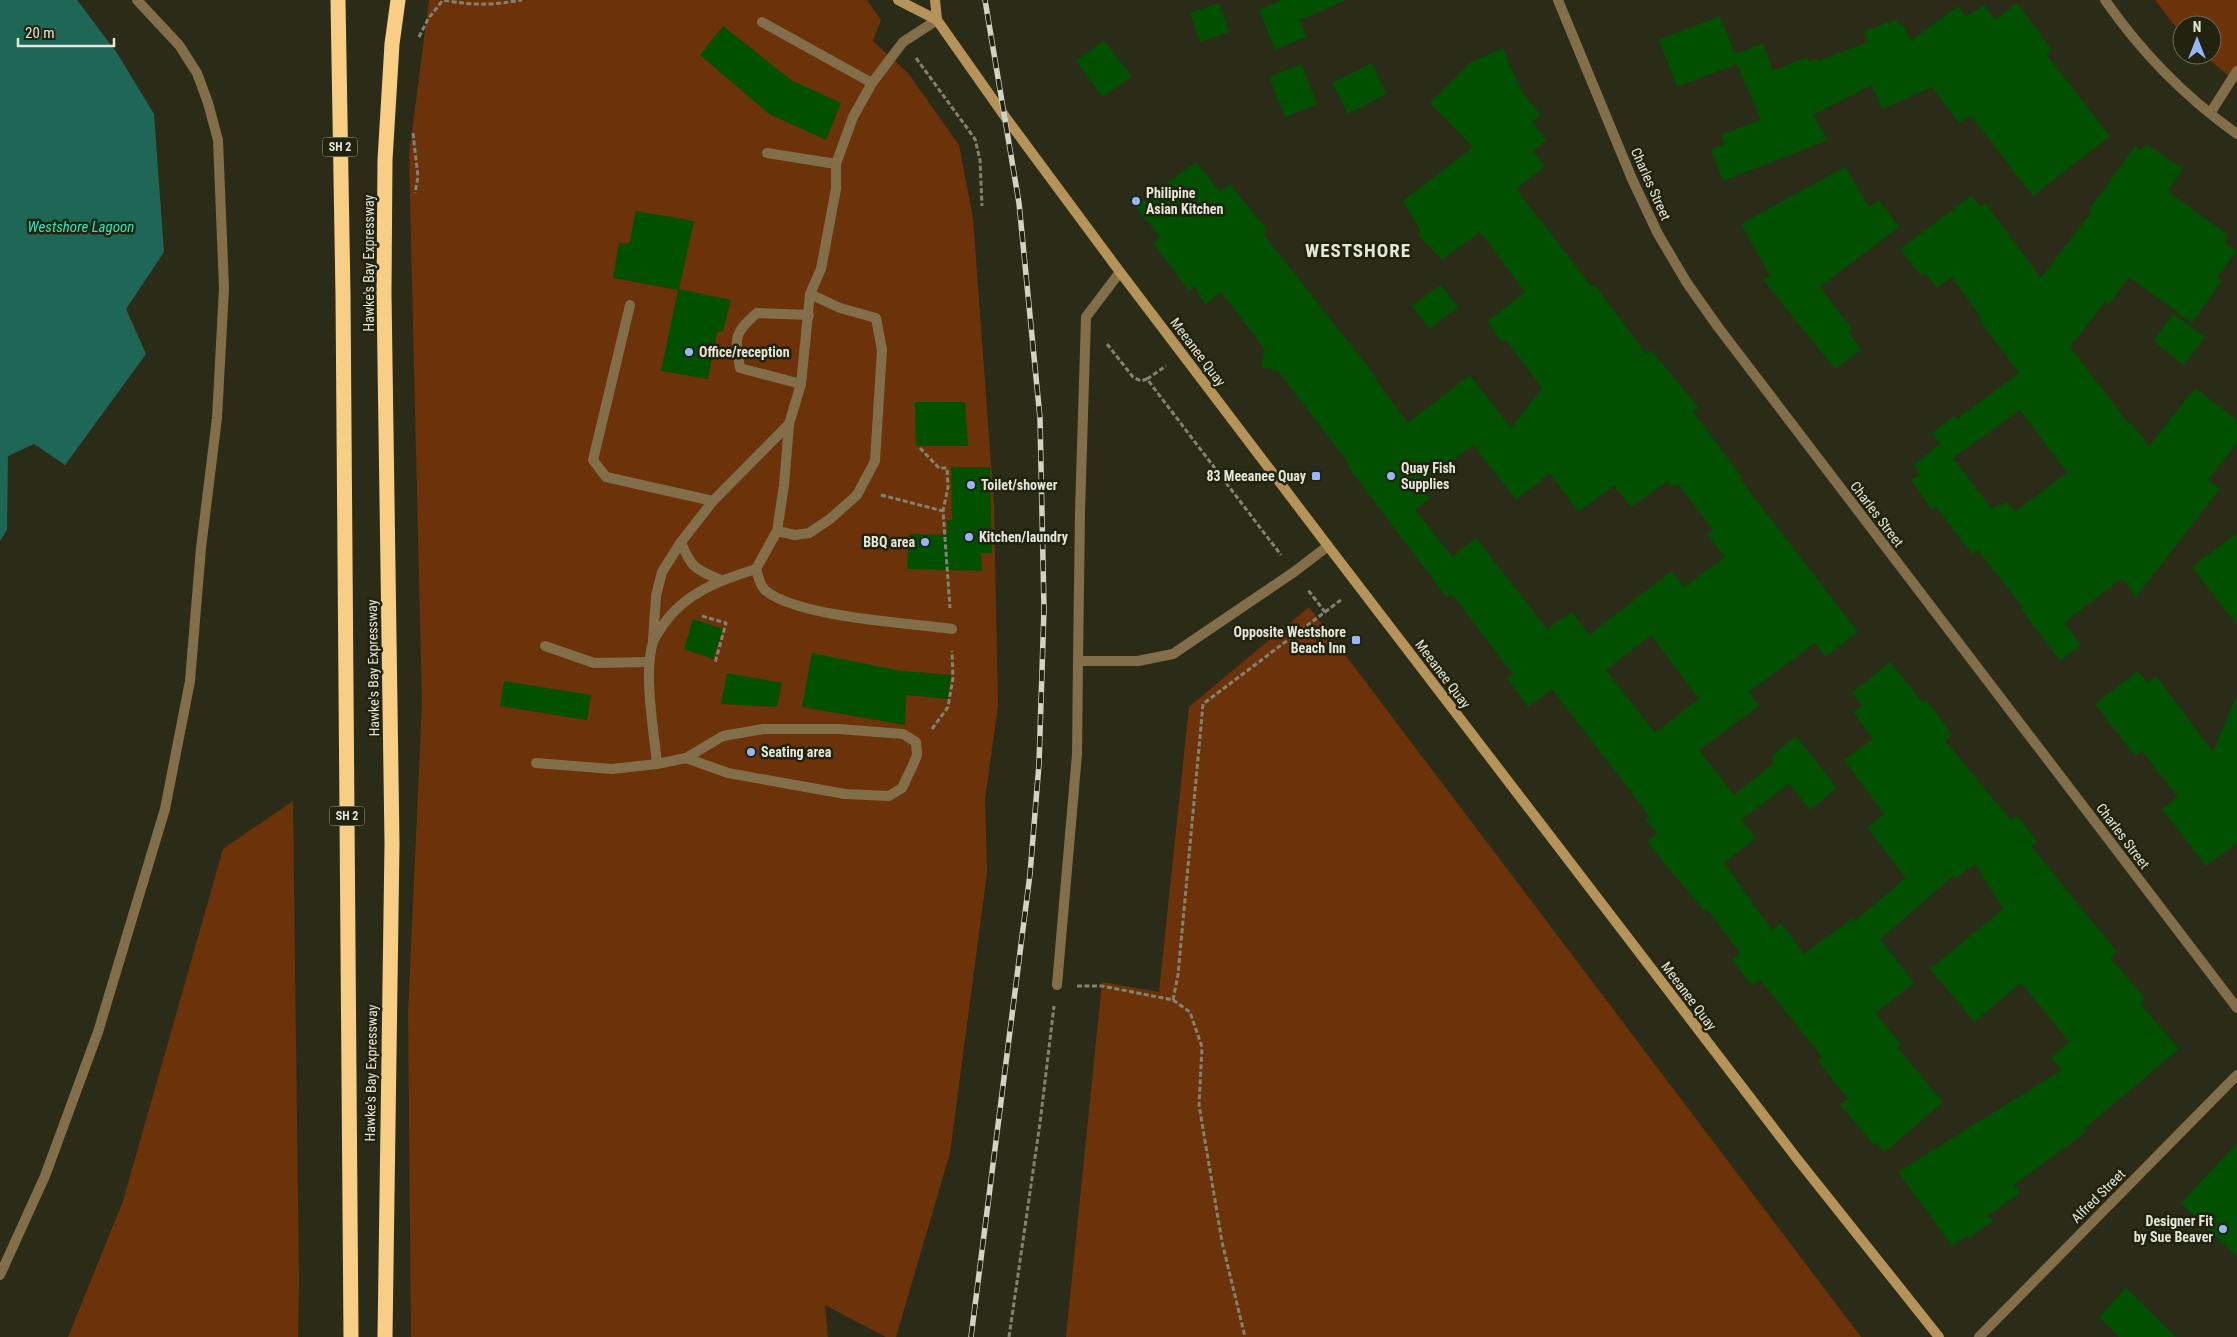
<svg xmlns="http://www.w3.org/2000/svg" width="2237" height="1337" font-family="'Roboto Condensed',sans-serif">
<style>
.green{fill:#6c3209}
.water{fill:#1e6756}
.building{fill:#005000;fill-rule:evenodd}
.lines{fill:none;stroke-linecap:round;stroke-linejoin:round}
.path{stroke:#818372;stroke-width:3;stroke-dasharray:5 2.5;stroke-linecap:butt}
.lane{stroke:#836e4a;stroke-width:10}
.street{stroke:#836e4a;stroke-width:10}
.secondary{stroke:#b69459;stroke-width:10}
.highway{stroke:#f8ce85;stroke-width:15}
.rail-casing{stroke:#d1d3c6;stroke-width:5.5}
.rail{stroke:#21230f;stroke-width:4;stroke-dasharray:11;stroke-linecap:butt}
.poi-dot{fill:#97b6fd;stroke:#21230f;stroke-width:2}
.labels{text-anchor:middle;dominant-baseline:central;stroke-width:5;stroke-linejoin:round;paint-order:stroke}
.shield{fill:#21230f;stroke:#aaac9c;stroke-width:1}
.shield-label{font-size:12px;font-weight:bold;fill:#e4e6d9}
.street-label{font-size:14px;fill:#e4e6d9;stroke:#21230f}
.poi-label{font-size:14px;font-weight:bold;fill:#e4e6d9;stroke:#21230f;text-anchor:start}
.water-label{font-size:15px;font-style:italic;fill:#1feec3;stroke:#21230f}
.district-label{font-size:19px;font-weight:bold;letter-spacing:1px;fill:#e4e6d9;stroke:#21230f}
</style>
<rect width="100%" height="100%" fill="#2b2c18"/>
<g class="green">
<path d="M429,0H867L881,20L873,41L908,73L959,145L973,218L994,505L998,706L985,799L987,873L950,1153L896,1337H886L825,1305L828,1337H411L408,1014L422,703L409,155Z"/>
<path d="M2155,0H2237V83L2204,55H2212V25H2182V35Z"/>
<path d="M1309,607L1861,1337H1066L1102,982L1159,992L1189,707Z"/>
<path d="M293,801L299,1282L298,1337H68L123,1201L223,849Z"/>
</g>
<path class="water" d="M0,0H77L117,53L154,114L164,252L126,309L146,354L65,465L34,444L8,456L7,530L0,541Z"/>
<g class="building">
<path d="M1282,0H1346L1300,20L1306,37L1275,50L1259,10Z"/>
<path d="M1219,3L1229,32L1200,42L1190,13Z"/>
<path d="M2017,3L2052,50L2046,54L2110,136L2033,196L1970,115L1959,123L1932,87L1882,109L1872,85L1813,115L1828,140L1723,181L1711,149L1725,144L1721,135L1761,120L1737,64L1677,87L1659,40L1720,16L1735,54L1763,44L1773,71L1807,57L1809,62L1817,58L1818,61L1868,42L1864,32L1888,22V23L1898,20L1901,27L1904,25L1911,41L1958,6L1966,17L1984,5L1995,20Z"/>
<path d="M723,26L791,80L841,103L826,140L769,114L700,55Z"/>
<path d="M1104,40L1131,76L1103,97L1076,61Z"/>
<path d="M1503,48L1522,92L1541,115L1532,122L1546,140L1533,151L1545,166L1516,189L1592,287L1595,285L1646,354L1651,350L1699,408L1693,412L1742,477L1740,479L1858,632L1825,657L1815,643L1749,692L1759,706L1699,750L1734,795L1773,764V755L1796,736L1837,788L1810,810L1789,784L1741,820L1756,838L1724,863L1772,930L1781,923L1804,954L1853,918L1855,921L1906,878L1867,828L1884,814L1844,760L1873,739L1853,712L1862,706L1852,693L1890,662L1923,703L1927,700L1952,735L1945,740L1996,803L1997,802L2010,820L2017,815L2037,842L2031,846L2117,952L2110,958L2145,998L2141,1005L2179,1049L2084,1129L2086,1132L2014,1185L2020,1193L1988,1216L1993,1221L1970,1238L1968,1235L1952,1246L1898,1172L2062,1070L2051,1058L2069,1042L2021,983L1974,1022L1930,969L2003,909L1975,864L1955,879L1953,876L1880,939L1914,983L1875,1013L1901,1044L1897,1047L1943,1102L1884,1153L1877,1143L1874,1145L1840,1105L1848,1099L1818,1061L1822,1057L1760,980L1752,986L1732,960L1740,953L1707,909L1704,911L1647,842L1657,834L1646,819L1649,816L1552,689L1528,707L1507,678L1513,674L1452,594L1447,598L1348,467L1350,465L1277,370L1261,368L1265,350L1221,292L1205,305L1194,286L1189,291L1153,243L1160,237L1135,206L1196,162L1220,192L1230,184L1268,231L1263,234L1376,377L1375,379L1408,423L1470,375L1511,428L1542,388L1506,340L1502,342L1487,322L1525,292L1480,232L1442,260L1418,235L1421,232L1403,201L1473,147L1430,103L1471,62ZM1473,445L1516,500L1550,473L1578,512L1614,486L1631,507L1668,481L1673,487L1678,484L1713,530L1707,535L1725,557L1684,587L1672,571L1589,635L1572,612L1547,629L1476,538L1452,557L1415,509L1430,499L1424,492L1434,484L1430,478ZM1651,635L1699,699L1655,733L1606,670Z"/>
<path d="M1372,63L1386,94L1348,114L1332,83Z"/>
<path d="M1301,64L1317,104L1285,117L1269,77Z"/>
<path d="M2146,144L2183,169L2168,190L2172,192L2171,194L2227,234L2225,244L2236,251L2217,278L2222,280L2192,323L2129,277L2109,304L2105,302L2070,347L2129,424L2131,423L2149,446L2195,388L2237,420V443L2208,480L2220,489L2136,597L2122,578L2064,623L2081,645L2060,661L2021,609L2023,608L1978,550L1972,554L1936,507L1932,510L1911,480L1920,474L1914,465L1940,444L1932,433L1954,416L1957,419L2019,373L1980,321L1982,319L1952,277L1937,288L1925,273L1921,276L1900,249L1971,196L1980,207L1985,203L2041,278L2091,212L2089,210L2135,146L2141,151ZM2020,410L2067,473L2015,512L2007,502L2001,506L1999,504L1992,509L1953,458Z"/>
<path d="M1845,167L1869,207L1879,200L1899,227L1820,287L1852,329L1849,332L1861,350L1835,369L1763,280L1770,276L1741,224Z"/>
<path d="M636,211L694,221L679,289L731,300L723,331L717,333L708,379L661,371L678,290L613,278L619,243L629,244Z"/>
<path d="M1441,285L1458,307L1429,329L1412,306Z"/>
<path d="M2173,314L2205,337L2184,365L2153,341Z"/>
<path d="M915,402H965L968,446H916Z"/>
<path d="M951,467H990L992,553H981L982,571L907,569L909,534L947,535V520H952Z"/>
<path d="M2237,533V625L2192,567Z"/>
<path d="M693,619L723,629L713,659L684,649Z"/>
<path d="M812,653L902,671L951,675L948,699L906,695L905,725L802,707Z"/>
<path d="M2138,671L2147,683L2156,676L2213,752L2237,695V843L2206,866L2162,809L2178,797L2142,751L2135,756L2095,704Z"/>
<path d="M727,673L782,683L777,707L721,704Z"/>
<path d="M504,681L591,695L587,720L500,706Z"/>
<path d="M2237,1143V1257L2181,1203Z"/>
<path d="M2126,1288L2176,1337H2119L2099,1317Z"/>
</g>
<g class="lines">
<g class="path">
<path d="M444,0C473,6 493,5 522,0"/>
<path d="M419,37L428,19L443,0"/>
<path d="M916,58L975,139L980,160L982,206"/>
<path d="M413,133L418,177L415,193"/>
<path d="M1107,344L1133,377L1141,381L1147,379L1281,555"/>
<path d="M1147,379L1166,366"/>
<path d="M920,448L939,468H947L948,487L943,511L950,608"/>
<path d="M881,495L943,511"/>
<path d="M1325,612L1342,599"/>
<path d="M702,616L726,623L715,663"/>
<path d="M932,729L948,707L953,678L952,651"/>
<path d="M1077,986H1102L1173,1000L1190,1012L1202,1047L1199,1105L1222,1242L1245,1337"/>
<path d="M1173,1000L1178,975L1203,704L1325,612L1308,590"/>
<path d="M1009,1337L1040,1123L1054,1006"/>
</g>
<g class="lane">
<path d="M762,22L872,83"/>
<path d="M2211,112L2237,71"/>
<path d="M767,153L836,164"/>
<path d="M1120,272L1086,317L1080,512L1078,661H1138L1173,654L1294,572L1328,546"/>
<path d="M630,305L593,460L606,477L713,501"/>
<path d="M801,384L740,368C735,337 733,334 757,313L809,315"/>
<path d="M777,531L795,535L809,533L830,519L857,495L875,461L882,350L876,318L840,308L810,294"/>
<path d="M681,542C691,568 695,569 721,580"/>
<path d="M756,569C758,575 760,586 765,590C796,617 908,623 952,629"/>
<path d="M653,640L656,596L662,572L681,542L713,501L789,424"/>
<path d="M545,646L594,663L649,662"/>
<path d="M536,763L612,769L657,764L686,758L723,736L763,729H839L903,734L916,742L917,755L913,765L902,788L889,796L845,794L728,773L686,758"/>
<path d="M657,764C654,730 643,674 653,642C655,636 660,630 663,625C685,593 720,580 756,569L777,531L784,485L789,424L801,384L810,294L821,269L836,189V164L853,117L872,83L903,42L937,20"/>
<path d="M1057,985L1077,754L1078,661"/>
<path d="M0,1275L45,1176L98,1032L165,809L190,681L201,548L217,418L224,288L218,140L208,103L197,73L179,45L137,0"/>
</g>
<g class="street">
<path d="M1558,0L1632,179L1658,234L1687,283L1718,327L2237,1008"/>
<path d="M2105,0C2141,52 2185,97 2237,134"/>
<path d="M1979,1337L2237,1075"/>
</g>
<g class="secondary">
<path d="M898,0L937,20L1006,118L1120,272L1328,546L1798,1160L1939,1337"/>
<path d="M935,0L937,20"/>
</g>
<g class="highway">
<path d="M338,0L343,295L351,1337"/>
<path d="M385,1337L392,843L384,293L385,160L392,44L398,0"/>
</g>
<defs>
<path id="rail" d="M971,1337L1030,874L1039,764L1044,609L1040,418L1019,203L985,0"/>
</defs>
<use href="#rail" class="rail-casing"/>
<use href="#rail" class="rail"/>
</g>
<g class="poi-dot">
<circle cx="1136" cy="201" r="5"/>
<circle cx="689" cy="352" r="5"/>
<rect x="1311" y="471" width="10" height="10" rx="2.5"/>
<circle cx="1391" cy="476" r="5"/>
<circle cx="971" cy="485" r="5"/>
<circle cx="969" cy="537" r="5"/>
<circle cx="925" cy="542" r="5"/>
<rect x="1351" y="635" width="10" height="10" rx="2.5"/>
<circle cx="751" cy="752" r="5"/>
<circle cx="2223" cy="1229" r="5"/>
</g>
<g class="labels">
<g class="shield">
<rect x="322.5" y="137.5" width="35" height="19" rx="4"/>
<rect x="329.5" y="806.5" width="35" height="19" rx="4"/>
</g>
<g class="shield-label">
<text x="340" y="147">SH 2</text>
<text x="347" y="816">SH 2</text>
</g>
<g class="street-label">
<text transform="translate(1651 184) rotate(66)">Charles Street</text>
<text transform="translate(369 263) rotate(-90)">Hawke's Bay Expressway</text>
<text transform="translate(1198 352) rotate(53)">Meeanee Quay</text>
<text transform="translate(1877 514) rotate(53)">Charles Street</text>
<text transform="translate(373 668) rotate(-91)">Hawke's Bay Expressway</text>
<text transform="translate(1443 674) rotate(53)">Meeanee Quay</text>
<text transform="translate(2123 836) rotate(53)">Charles Street</text>
<text transform="translate(1689 996) rotate(53)">Meeanee Quay</text>
<text transform="translate(371 1073) rotate(-89)">Hawke's Bay Expressway</text>
<text transform="translate(2098 1196) rotate(-45)">Alfred Street</text>
</g>
<g class="poi-label">
<text x="1146" y="193">Philipine<tspan x="1146" dy="16">Asian Kitchen</tspan></text>
<text x="699" y="352">Office/reception</text>
<text x="1401" y="468">Quay Fish<tspan x="1401" dy="16">Supplies</tspan></text>
<text x="1306" y="476" text-anchor="end">83 Meeanee Quay</text>
<text x="981" y="485">Toilet/shower</text>
<text x="979" y="537">Kitchen/laundry</text>
<text x="915" y="542" text-anchor="end">BBQ area</text>
<text x="1346" y="632" text-anchor="end">Opposite Westshore<tspan x="1346" dy="16">Beach Inn</tspan></text>
<text x="761" y="752">Seating area</text>
<text x="2213" y="1221" text-anchor="end">Designer Fit<tspan x="2213" dy="16">by Sue Beaver</tspan></text>
</g>
<g class="water-label">
<text x="81" y="227">Westshore Lagoon</text>
</g>
<g class="district-label">
<text x="1358" y="250">WESTSHORE</text>
</g>
</g>
<g transform="translate(2197 40)"><circle r="24" fill="#21230f" stroke="#6f7160"/>
<path d="M0-4L9 19L0 12L-9 19Z" fill="#97b6fd"/>
<text y="-8" font-size="14" font-weight="bold" text-anchor="middle" fill="#e4e6d9">N</text>
</g>
<path d="M18 38v8h96v-8" fill="none" stroke="#e4e6d9" stroke-width="2.5"/>
<text x="25" y="38" font-size="15" fill="#e4e6d9" stroke="#21230f" stroke-width="4" paint-order="stroke">20 m</text>
</svg>
